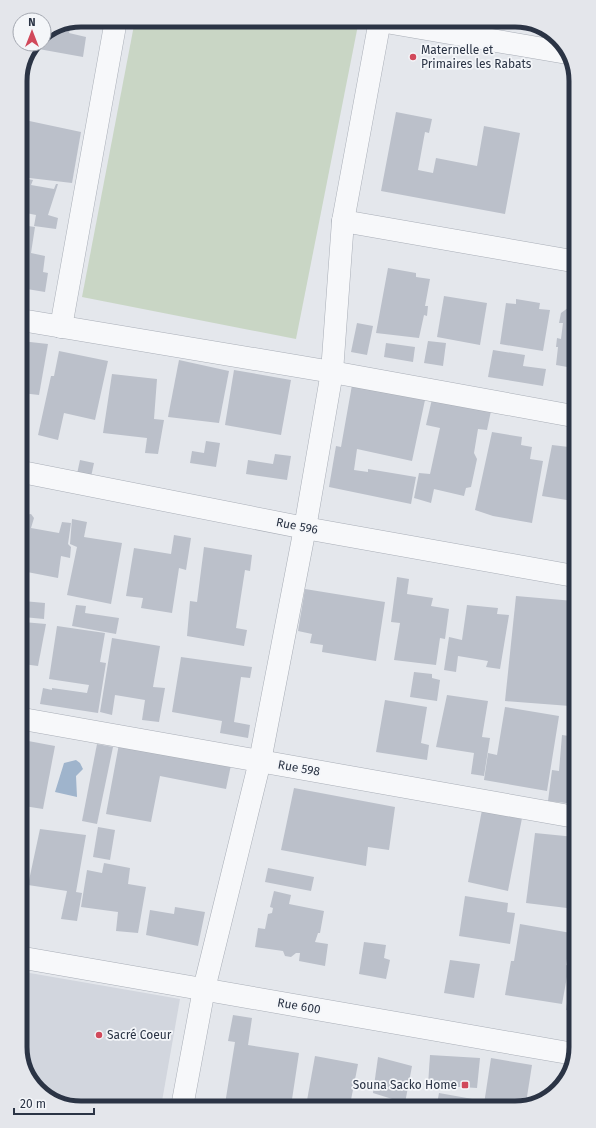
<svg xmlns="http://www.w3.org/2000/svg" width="596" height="1128" font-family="'Fira Sans',sans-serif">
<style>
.built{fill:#d2d6de}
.green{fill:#c9d6c5}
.water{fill:#9fb4cc}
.building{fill:#bbc0ca}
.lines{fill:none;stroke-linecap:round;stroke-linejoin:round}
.minor-casing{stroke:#a9aeb7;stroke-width:23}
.minor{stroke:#f7f8fa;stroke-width:22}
.poi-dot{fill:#d1495b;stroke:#f4f6f9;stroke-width:1.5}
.labels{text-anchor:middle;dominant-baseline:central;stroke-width:3.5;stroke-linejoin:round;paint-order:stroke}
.poi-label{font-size:12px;fill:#2b3445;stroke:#f4f6f9;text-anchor:start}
.street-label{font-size:12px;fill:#2b3445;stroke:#f4f6f9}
.rim{fill:none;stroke:#2b3445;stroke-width:5}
</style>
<rect width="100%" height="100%" fill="#e4e7ec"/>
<path class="built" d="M24,972L180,999L161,1107L77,1108L47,1098L25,1070Z"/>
<path class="green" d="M135,20H359L296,339L82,297Z"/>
<path class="water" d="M76,760L80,763L83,769L76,776L77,797L55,792L64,763Z"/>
<g class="building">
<path d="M71,24L69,33L86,37L83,57L33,48L35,44H44V35Z"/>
<path d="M396,112L432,119L429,133L425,132L418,170L433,173L436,158L477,166L484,126L520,133L505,214L381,191Z"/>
<path d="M20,119L81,132L72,183L21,177Z"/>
<path d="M21,178L33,180L31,185L54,189L56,184H58L48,215L58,218L56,229L34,226L36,215L21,212Z"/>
<path d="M21,225L35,227L31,253L45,256L43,272L48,273L45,292L21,288Z"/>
<path d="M388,268L416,273V277L430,279L425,306H428L427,316L424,315L419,338L376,333Z"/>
<path d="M444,296L487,303L480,345L437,337Z"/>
<path d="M516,299L540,303L539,309L550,310L543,351L500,344L506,303L516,304Z"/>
<path d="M572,305L573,368L556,365L558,347H556L557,338L561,339L563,323H559L561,313Z"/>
<path d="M357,323L373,326L367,355L351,352Z"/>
<path d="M21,341L48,344L39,395L22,393Z"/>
<path d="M428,341L446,343L443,366L424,363Z"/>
<path d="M386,343L415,347L413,362L384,357Z"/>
<path d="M493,350L525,355L523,366L546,369L543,386L488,377Z"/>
<path d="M59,351L108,361L95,420L64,413L58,440L38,435L51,376H54Z"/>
<path d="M179,360L229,371L219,423L168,417Z"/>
<path d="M234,370L291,380L281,435L225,425Z"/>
<path d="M112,374L157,379L154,419L164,420L158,454L145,453L147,438L103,433Z"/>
<path d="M352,385L425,400L412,461L357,449L354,470L368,472V469L416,477L411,504L329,487L336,446L341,447Z"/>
<path d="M432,399L491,411L487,430L478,429L474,453L477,459L471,487L466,488L464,496L434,489L431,503L414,498L419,473L430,474L440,428L426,425Z"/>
<path d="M492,432L522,437L521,445L532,447L530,459L543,461L532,523L493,516L475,510Z"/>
<path d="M206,441L220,443L216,467L190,463L192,451L204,453Z"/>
<path d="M569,441L573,442V501L542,496L552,445L569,447Z"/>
<path d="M275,454L291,456L287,480L246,474L248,460L273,464Z"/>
<path d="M80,460L94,463L91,477L77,474Z"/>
<path d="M31,514L34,518L31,528L59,533L62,522L71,523L68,544L71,547L70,558L61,556L58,578L22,571L23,515Z"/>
<path d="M72,519L87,522L84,537L122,543L111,604L67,595L77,547L70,544Z"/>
<path d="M174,535L191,538L186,570L179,568L172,613L141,608L143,598L126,596L134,548L171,554Z"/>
<path d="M204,547L252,555L250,571L245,570L236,628L247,630L244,646L187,636L190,601L197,602Z"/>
<path d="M397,577L409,579L407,594L433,598L431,606L449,609L445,639L440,638L436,665L394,660L400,623L391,622Z"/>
<path d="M305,589L385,602L376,661L322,652L323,645L310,643L312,634L298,631Z"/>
<path d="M516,596L574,601V668L570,706L505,701Z"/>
<path d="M23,601L45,603L44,619L23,617Z"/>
<path d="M76,605L86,606L85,613L119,618L116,634L72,626Z"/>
<path d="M467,605L498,608L497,614L509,615L500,669L486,667L488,661L458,656L456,672L444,670L449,637L462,640Z"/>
<path d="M23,622L46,624L38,666L23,664Z"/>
<path d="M57,626L105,633L100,662L106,663L98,713L40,704L43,688L52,690V688L87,693L89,685L49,679Z"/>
<path d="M112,638L160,646L153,687L165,688L159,722L142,720L145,700L115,695L112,715L100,712Z"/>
<path d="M181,657L252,667L250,678L241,677L234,722L250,725L248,738L220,733L222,721L172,712Z"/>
<path d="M414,672L432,674V678L440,680L437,701L410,697Z"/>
<path d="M447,695L488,701L482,737L490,738L484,776L471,774L474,753L436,747Z"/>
<path d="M385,700L427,707L421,743L429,745L427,760L376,752Z"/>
<path d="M505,707L559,716L547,791L484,780L488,753L497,755Z"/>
<path d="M571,726H574L575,804L548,801L552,770L559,771L562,735L569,736Z"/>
<path d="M23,740L55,746L43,809L24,806Z"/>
<path d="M97,744L113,747L97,824L82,821Z"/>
<path d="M119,744L231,765L226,789L160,776L151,822L106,814Z"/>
<path d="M294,788L395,807L389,850L368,847L366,866L281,850Z"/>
<path d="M482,810L522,818L508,891L468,882Z"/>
<path d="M98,827L115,830L110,860L93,857Z"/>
<path d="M40,829L86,835L76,892L82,893L77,921L61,919L67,891L28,885Z"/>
<path d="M535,833L575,837V909L526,903Z"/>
<path d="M104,863L130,868L128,884L146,887L138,933L116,931L118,912L81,907L87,870L102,873Z"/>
<path d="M268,868L314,877L311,891L265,882Z"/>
<path d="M274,891L291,895L289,904L324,911L320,933H318L315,942L328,944L325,966L299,961L300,953H296L291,957L285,956L283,951L255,947L258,928L265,929L268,914L272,913L273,908L270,907Z"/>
<path d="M465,896L508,903L507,912L515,913L510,944L459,936Z"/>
<path d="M175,907L205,912L198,946L146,935L150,910L174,914Z"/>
<path d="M520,924L571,933L566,965L569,966L562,1004L505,995L511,961H514Z"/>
<path d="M364,942L386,945L384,958L390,960L386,979L359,974Z"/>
<path d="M575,946H576V1011L566,1010Z"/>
<path d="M450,960L480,964L474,998L444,993Z"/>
<path d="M233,1015L252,1018L248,1045L299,1053L291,1106H241L225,1104L235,1042L228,1041Z"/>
<path d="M430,1055L480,1058L477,1088L428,1085Z"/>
<path d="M315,1056L358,1064L350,1105L306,1106Z"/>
<path d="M378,1057L412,1066L405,1103L373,1093Z"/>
<path d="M491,1058L532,1065L526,1103L484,1104Z"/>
<path d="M439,1093L478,1100L477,1104H437Z"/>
</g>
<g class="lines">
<defs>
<g id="minor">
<path d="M380,21L567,53"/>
<path d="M343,221L572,261"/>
<path d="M21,320L332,372L573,416"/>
<path d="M61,327L116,20"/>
<path d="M22,472L305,528L574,576"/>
<path d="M23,719L575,817"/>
<path d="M24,958L574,1054"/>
<path d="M182,1107L204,989L260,761L305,528L332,372L343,221L380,20"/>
</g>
</defs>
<use href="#minor" class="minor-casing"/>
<use href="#minor" class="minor"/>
</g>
<g class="poi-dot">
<circle cx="413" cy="57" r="4"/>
<circle cx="99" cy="1035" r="4"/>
<rect x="461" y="1081" width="8" height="8" rx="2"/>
</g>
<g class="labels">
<g class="poi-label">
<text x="421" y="50">Maternelle et<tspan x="421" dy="14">Primaires les Rabats</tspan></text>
<text x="107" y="1035">Sacré Coeur</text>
<text x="457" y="1085" text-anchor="end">Souna Sacko Home</text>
</g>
<g class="street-label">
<text transform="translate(297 526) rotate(11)">Rue 596</text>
<text transform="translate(299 768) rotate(10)">Rue 598</text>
<text transform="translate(299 1006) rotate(10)">Rue 600</text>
</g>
</g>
<path d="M0 0H596V1128H0ZM81 27H515A54 54 0 0 1 569 81V1047A54 54 0 0 1 515 1101H81A54 54 0 0 1 27 1047V81A54 54 0 0 1 81 27Z" fill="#e4e6eb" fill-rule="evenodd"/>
<path class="rim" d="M81 27H515A54 54 0 0 1 569 81V1047A54 54 0 0 1 515 1101H81A54 54 0 0 1 27 1047V81A54 54 0 0 1 81 27Z"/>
<g transform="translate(32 32)"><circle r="19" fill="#f4f6f9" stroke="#a4a8b1"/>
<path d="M0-3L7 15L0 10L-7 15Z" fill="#d1495b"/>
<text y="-6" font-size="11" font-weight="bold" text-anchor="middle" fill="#2b3445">N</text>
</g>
<path d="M14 1108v6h80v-6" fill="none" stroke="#2b3445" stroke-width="2"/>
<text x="20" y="1108" font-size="12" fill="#2b3445" stroke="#f4f6f9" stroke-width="3" paint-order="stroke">20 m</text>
</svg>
